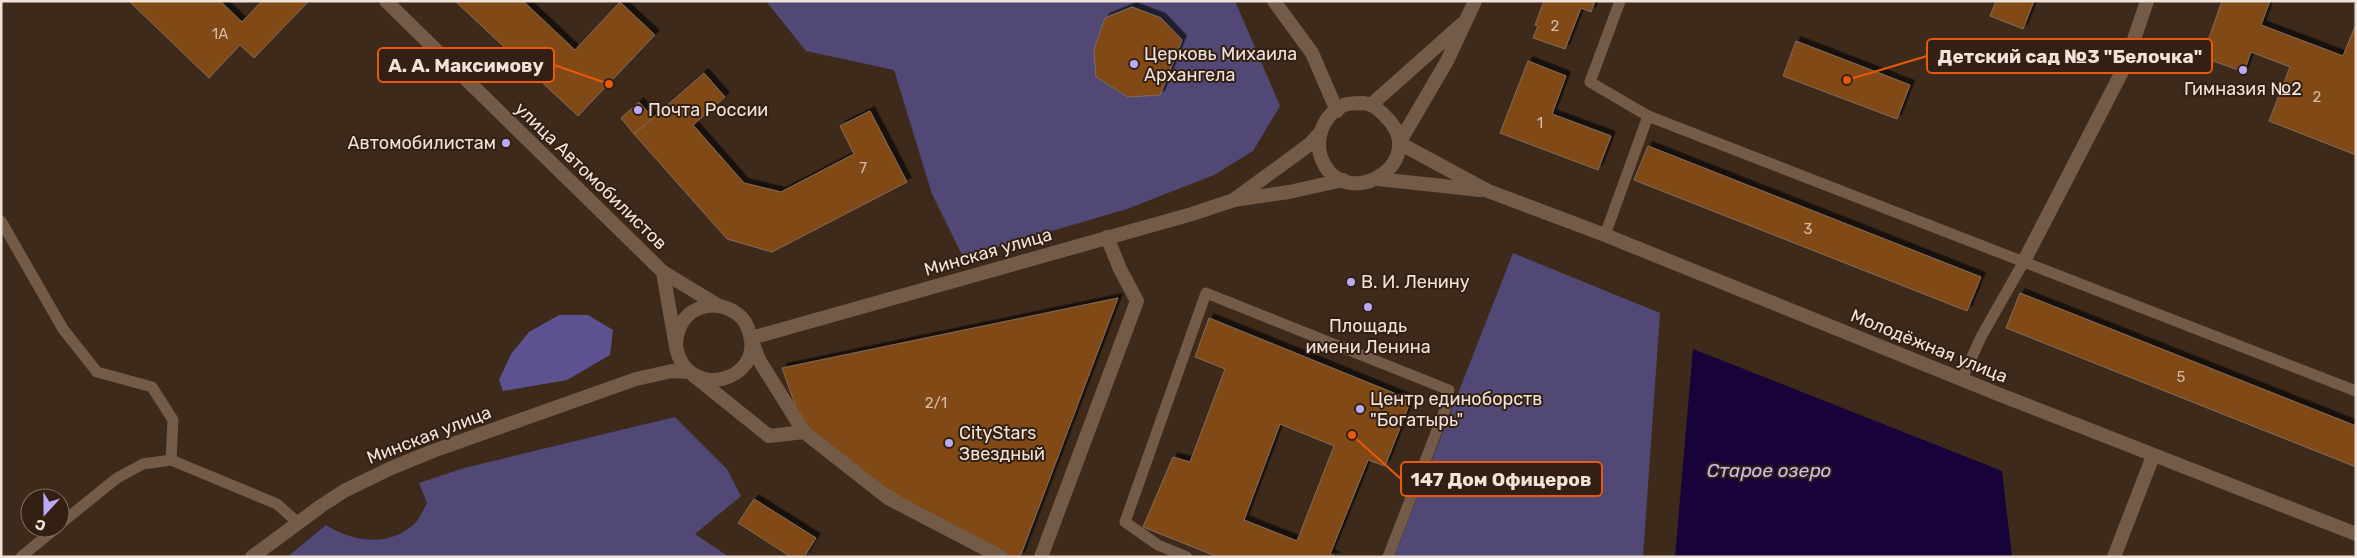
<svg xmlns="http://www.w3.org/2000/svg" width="2357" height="558" font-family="Rubik,sans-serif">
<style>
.green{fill:#514875}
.forest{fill:#5e518f}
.water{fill:#17023a}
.building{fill:#804815;stroke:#836c5c;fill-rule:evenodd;filter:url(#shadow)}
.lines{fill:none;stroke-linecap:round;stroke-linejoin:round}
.service{stroke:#745b48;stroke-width:11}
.pedestrian{stroke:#745b48;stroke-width:14}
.minor{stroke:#745b48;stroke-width:14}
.tertiary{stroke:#745b48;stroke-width:14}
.poi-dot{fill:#b9abf7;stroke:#332012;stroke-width:2}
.labels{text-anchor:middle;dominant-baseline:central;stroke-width:4;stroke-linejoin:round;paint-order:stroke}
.number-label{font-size:15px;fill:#d4bca9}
.poi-label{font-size:18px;fill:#f0e3da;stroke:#332012;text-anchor:start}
.street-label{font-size:18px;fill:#f0e3da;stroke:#332012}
.water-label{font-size:19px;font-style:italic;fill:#c7bef5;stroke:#332012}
.leader{fill:none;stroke:#e8590c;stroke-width:2}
.callout-dot{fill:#e8590c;stroke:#332012;stroke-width:2}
.callout{fill:#332012;stroke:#e8590c;stroke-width:2}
.callout-label{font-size:19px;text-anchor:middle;font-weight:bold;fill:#f0e3da}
</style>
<defs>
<filter id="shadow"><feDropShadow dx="4.5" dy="-4.5" stdDeviation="0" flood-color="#0009"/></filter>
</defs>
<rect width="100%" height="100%" fill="#3d2a1b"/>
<g class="green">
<path d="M766,1H1235L1280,106L1253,151L1214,175L1127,209L963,257L932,194L894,70L806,51Z"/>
<path d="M1513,253L1660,313L1643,557H1394Z"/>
<path d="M675,417L727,469L741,496L695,534L729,557H287L326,525C353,542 386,547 412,526C419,521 423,510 427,503L419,483L464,468Z"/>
</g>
<path class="forest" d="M559,315H588L613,330L610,355L567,380L503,391L499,380L511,354L529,332Z"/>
<path class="water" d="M1693,349L2002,471L2012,557H1675Z"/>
<g class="building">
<path d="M129,1H220L242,22L262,1H309L254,58L240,45L209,78Z"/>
<path d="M455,1H523L575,50L620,2L655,35L578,116Z"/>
<path d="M1544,1H1595L1591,12L1581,8L1565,49L1533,38L1538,26L1535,25Z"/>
<path d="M1996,1H2034L2023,29L1990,16Z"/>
<path d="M2222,1H2270L2261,25L2343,56L2356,24V155L2269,121L2290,67L2251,52L2244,72L2202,57Z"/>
<path d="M1132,7L1161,18L1182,40L1160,95L1128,97L1096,77L1094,50L1105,18Z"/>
<path d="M1796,41L1910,85L1897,119L1783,76Z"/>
<path d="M1528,61L1566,76L1552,114L1611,136L1598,170L1500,133Z"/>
<path d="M704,73L725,97L693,125L744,183L781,192L854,154L840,126L870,111L907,182L772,252L727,239L634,134Z"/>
<path d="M639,102L653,118L634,134L621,118Z"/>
<path d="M1648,146L1981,277L1967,311L1634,180Z"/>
<path d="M2020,293L2356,426V467L2006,328Z"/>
<path d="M1118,298L1020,557H996L807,438L782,368Z"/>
<path d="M1209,318L1411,400L1385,466L1368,460L1330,554L1336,557H1218L1143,527L1173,457L1190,462L1225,369L1195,357ZM1280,424L1334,446L1297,541L1244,520Z"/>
<path d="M754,499L816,538L804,557H791L738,523Z"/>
</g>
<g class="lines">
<g class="service">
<path d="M1620,1L1590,82L1648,116L2356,391"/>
<path d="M1,221L63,329L97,372L152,387L173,420L171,460L277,504L297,522"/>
<path d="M1605,235L1648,116"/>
<path d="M1962,379L1981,337L2023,263"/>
<path d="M60,524L117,478L143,464L171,460"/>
<path d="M21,557L56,528"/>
<path d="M1187,557L1158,545L1125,522L1206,293L1449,390L1446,407L1388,557"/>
</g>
<path class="pedestrian" d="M2023,263L2125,66L2147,1"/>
<g class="minor">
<path d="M1274,1L1312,53L1337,111"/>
<path d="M751,338L759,360L804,432L888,498L1001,557"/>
<path d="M693,375L769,436L804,432"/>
<path d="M1041,557L1137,301L1120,269L1107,237"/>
<path d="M2114,557L2153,456"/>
</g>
<g class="tertiary">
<path d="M386,1L663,272L719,306"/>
<path d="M1363,103C1373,104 1378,109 1385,116C1431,159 1353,211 1325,166C1312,144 1321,116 1344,105C1350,103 1357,103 1363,103Z"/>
<path d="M1372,104L1462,24"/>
<path d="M1399,143L1488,191L1605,235L1998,394L2356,534"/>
<path d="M1399,143L1447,61L1475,1"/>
<path d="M1378,179L1480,190"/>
<path d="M1235,199L1310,144L1319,134"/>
<path d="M663,272L676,347C687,402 763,381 750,335C748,326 744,318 736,313C726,306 712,303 700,308C683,314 676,330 676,347"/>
<path d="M751,338L1192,214L1234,200L1289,192L1343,180"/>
<path d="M252,557L321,506L344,491L389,469L433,451L636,379L672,371L689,372"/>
</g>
</g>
<g class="poi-dot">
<circle cx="1134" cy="64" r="5"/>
<circle cx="2243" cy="70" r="5"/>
<circle cx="638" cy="110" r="5"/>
<circle cx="506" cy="143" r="5"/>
<circle cx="1351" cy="282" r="5"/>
<circle cx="1368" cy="307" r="5"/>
<circle cx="1360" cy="409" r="5"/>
<circle cx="949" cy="443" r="5"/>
</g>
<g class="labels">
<g class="number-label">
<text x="1555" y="26">2</text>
<text x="220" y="34">1А</text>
<text x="2317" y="97">2</text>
<text x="1540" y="123">1</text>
<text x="863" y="168">7</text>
<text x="1808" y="229">3</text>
<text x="2181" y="377">5</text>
<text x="936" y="403">2/1</text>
</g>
<g class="poi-label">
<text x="1144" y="54">Церковь Михаила<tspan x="1144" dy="21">Архангела</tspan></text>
<text x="2243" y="89" text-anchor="middle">Гимназия №2</text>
<text x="648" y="110">Почта России</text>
<text x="496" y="143" text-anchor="end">Автомобилистам</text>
<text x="1361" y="282">В. И. Ленину</text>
<text x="1368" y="326" text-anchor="middle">Площадь<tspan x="1368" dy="21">имени Ленина</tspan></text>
<text x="1370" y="399">Центр единоборств<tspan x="1370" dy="21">"Богатырь"</tspan></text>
<text x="959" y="433">CityStars<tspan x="959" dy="21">Звездный</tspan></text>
</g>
<g class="street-label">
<text transform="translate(591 176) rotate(44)">улица Автомобилистов</text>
<text transform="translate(988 252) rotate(-16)">Минская улица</text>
<text transform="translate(1929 346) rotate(22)">Молодёжная улица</text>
<text transform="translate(429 435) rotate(-21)">Минская улица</text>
</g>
<g class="water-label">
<text x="1769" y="470">Старое озеро</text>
</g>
</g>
<path class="leader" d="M1847 80L1927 56M609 84L554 65M1352 435L1401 479"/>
<g class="callout-dot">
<circle cx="1847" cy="80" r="5"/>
<circle cx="609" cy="84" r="5"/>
<circle cx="1352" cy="435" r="5"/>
</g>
<g class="callout">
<rect x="1927" y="39" width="285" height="34" rx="5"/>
<rect x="378" y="48" width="176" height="34" rx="5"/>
<rect x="1401" y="462" width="201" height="34" rx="5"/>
</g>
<g class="callout-label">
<text x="2070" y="63">Детский сад №3 "Белочка"</text>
<text x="466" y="72">А. А. Максимову</text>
<text x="1501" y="486">147 Дом Офицеров</text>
</g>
<rect width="2357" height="558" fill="none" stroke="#f0e3da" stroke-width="5"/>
<g transform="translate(45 513) rotate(201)"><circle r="24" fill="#332012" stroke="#7f6e62"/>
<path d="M0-4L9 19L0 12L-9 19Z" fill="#b9abf7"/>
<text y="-8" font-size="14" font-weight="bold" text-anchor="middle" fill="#f0e3da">С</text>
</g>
</svg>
